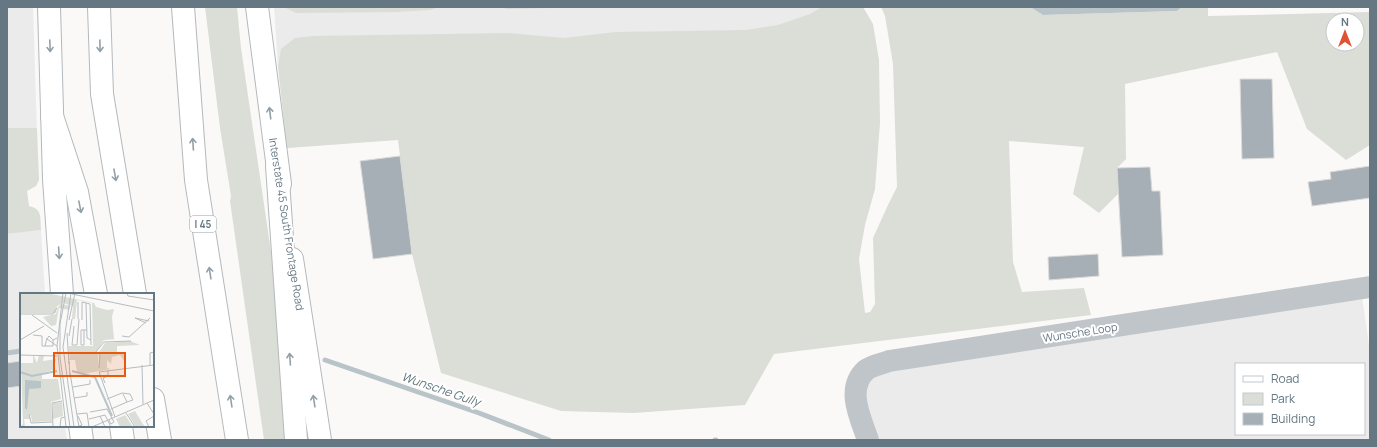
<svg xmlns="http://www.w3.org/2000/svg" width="1377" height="447" font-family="Manrope,sans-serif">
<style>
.built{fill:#eaebea;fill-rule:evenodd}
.green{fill:#daded7;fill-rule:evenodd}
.water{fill:#b8c4c8}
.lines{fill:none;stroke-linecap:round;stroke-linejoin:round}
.stream{stroke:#b8c4c8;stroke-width:5}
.building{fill:#a5afb5;stroke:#dbdbd9}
.major-casing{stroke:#b2b8bc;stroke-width:24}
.highway-casing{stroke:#b4b9bc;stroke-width:24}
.minor{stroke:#c0c5c9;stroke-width:22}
.major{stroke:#fff;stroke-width:22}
.highway{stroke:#fff;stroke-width:22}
.oneway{stroke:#93a0a8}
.labels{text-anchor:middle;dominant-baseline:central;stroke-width:4;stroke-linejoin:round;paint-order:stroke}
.shield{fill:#fff;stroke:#93a0a8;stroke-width:1}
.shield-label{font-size:10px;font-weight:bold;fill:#657782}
.street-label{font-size:11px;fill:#657782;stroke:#fff}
.water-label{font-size:12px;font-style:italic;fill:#60757c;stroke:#fff}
.inset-river{fill:none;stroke:#b8c4c8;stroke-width:2}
.inset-road{fill:none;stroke:#b5bdc1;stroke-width:1}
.view{fill:#e8590c;fill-opacity:0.15;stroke:#e8590c;stroke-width:2}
.inset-edge{fill:none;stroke:#657782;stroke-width:2}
</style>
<rect width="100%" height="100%" fill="#faf9f7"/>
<g class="built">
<path d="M7,7H33L37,134L7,141Z"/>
<path d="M274,7H855L403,139L287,148L278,66Z"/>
<path d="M41,230L45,294H21V426H65L67,440H7V234Z"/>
<path d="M1362,297L1370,352V440H876L864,396L867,386L873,378L883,372ZM1236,364H1364V434H1236Z"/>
</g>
<g class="green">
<path d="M205,7H237L241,48L275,279L287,440H264L230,201L231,196L220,128Z"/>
<path d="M284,7H439L430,10L395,12L296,13Z"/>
<path d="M498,7H594L508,9Z"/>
<path d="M822,7H863L873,24L879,60L880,123L875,189L865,225L859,259L865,313L870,312L875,304L873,238L888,205L897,187L893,64L885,16L881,7H1030L1043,15L1177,11L1182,7H1208V16L1370,12V145L1346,160L1307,129L1277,52L1125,84L1126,159L1117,168L1119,193L1099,213L1073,194L1084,147L1009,141L1013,262L1022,292L1084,288L1091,315L774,354L745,405L634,413L561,411L441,373L412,254L398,140L287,148L278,66L281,49L295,38L313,36L508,33L564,38L616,32L746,30L778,25L810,14ZM1333,20H1357V44H1333Z"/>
<path d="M7,128H37L39,180L36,186L27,191L29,206C43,209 40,218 41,230L7,234Z"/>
</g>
<path class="water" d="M1030,7H1182L1177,11L1043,15Z"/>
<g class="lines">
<g class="stream">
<path d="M7,353L21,351"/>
<path d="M325,360L479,413L549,440"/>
<path d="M715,440H716"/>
</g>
</g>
<g class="building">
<path d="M1240,79H1272L1274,158L1242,159Z"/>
<path d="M400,156L412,254L373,259L360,161Z"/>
<path d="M1370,166V198L1312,206L1308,182L1331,179L1330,172Z"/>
<path d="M1150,167L1152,191H1160L1163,255L1122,257L1117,168Z"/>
<path d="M1098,254L1099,276L1049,280L1048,257Z"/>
<path d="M21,361V386L7,388V363Z"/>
</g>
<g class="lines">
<defs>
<g id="major">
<path d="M49,7L54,179L62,294"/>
<path d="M257,7L280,184"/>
<path d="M292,259L320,440"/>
<path d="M80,426L82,440"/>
</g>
<g id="highway">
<path d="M99,7L102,94L135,294"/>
<path d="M183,7L196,180L237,440"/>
<path d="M52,116L77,192L96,294"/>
<path d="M277,166L296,440"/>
<path d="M153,399L160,440"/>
<path d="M121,426L123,440"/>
</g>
</defs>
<use href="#major" class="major-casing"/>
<use href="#highway" class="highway-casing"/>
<path class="minor" d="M868,440C861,419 845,389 866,370C873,365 882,364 889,361L1370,287"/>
<use href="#major" class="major"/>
<use href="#highway" class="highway"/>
</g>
<defs><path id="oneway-shaft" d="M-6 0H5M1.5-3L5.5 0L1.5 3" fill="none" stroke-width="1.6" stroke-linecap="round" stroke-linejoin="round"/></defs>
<g class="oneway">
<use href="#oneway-shaft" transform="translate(50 46) rotate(88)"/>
<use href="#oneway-shaft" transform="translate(100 46) rotate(89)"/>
<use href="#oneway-shaft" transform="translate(270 113) rotate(-97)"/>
<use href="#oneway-shaft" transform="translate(193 144) rotate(-94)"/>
<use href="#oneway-shaft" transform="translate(115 175) rotate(80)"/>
<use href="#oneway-shaft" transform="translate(80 207) rotate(79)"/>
<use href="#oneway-shaft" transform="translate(59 253) rotate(86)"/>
<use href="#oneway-shaft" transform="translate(210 273) rotate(-99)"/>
<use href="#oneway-shaft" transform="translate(290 359) rotate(-94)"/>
<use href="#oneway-shaft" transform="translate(231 401) rotate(-99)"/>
<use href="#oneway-shaft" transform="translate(314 401) rotate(-99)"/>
</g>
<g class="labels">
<rect class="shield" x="190" y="216" width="26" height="16" rx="3"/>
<g class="shield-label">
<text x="203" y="224">I 45</text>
</g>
<g class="street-label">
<text transform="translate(287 224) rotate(81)">Interstate 45 South Frontage Road</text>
<text transform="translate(1080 332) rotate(-9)">Wunsche Loop</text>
</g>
<g class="water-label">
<text transform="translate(441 389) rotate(19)">Wunsche Gully</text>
</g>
</g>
<g transform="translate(20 293)">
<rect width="134" height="134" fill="#faf9f7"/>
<path d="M0,0H27L74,10L76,14L87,17L94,16L92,24L94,46H97L84,47L76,59L49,60V53H73L72,10L57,7L55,26H52L53,13L43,10L37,13L36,20H0ZM41,11L51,13L49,17L39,15L36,32L31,33L23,24L36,21L38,14ZM110,48L120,52L97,53V60H106V66L104,68L100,62L92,64L91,71L87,67V75L91,76L63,81L57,79L55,67H49L50,62L78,59L79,75V59L85,50ZM13,61L17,70L19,62L24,63L23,68L36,66L33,77L22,80V86H38L41,106L31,109L32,128L12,129L11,123L8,120L11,126H4L5,134H0L3,131L1,70H13ZM42,109L43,123L33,126V110ZM115,118L121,128L125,134H116L108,121ZM105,122L113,134H100L96,126Z" fill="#daded7"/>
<path d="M5,87L21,88V95L9,96L7,117L5,115Z" fill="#b8c4c8"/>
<path class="inset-river" d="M52,78L75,84L92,123M0,79L12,83L37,78"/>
<path class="inset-road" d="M43,0L37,53L46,134M46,0L40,31V65L50,134M51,0L43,54L54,134M107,0L108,3L134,7M52,1L134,18M66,10L67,45L71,47M0,21H33L37,15M12,22L37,40M58,26V9M49,27L55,0M62,27V9L70,11L71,52M126,30L115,25L129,28M54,33L52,52H57L59,26M64,37V52H61V37H67M47,40L49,71M13,42L22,43V53H25M49,43L52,26M102,43L109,44L130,25M27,45L25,53H33V47M37,45L33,47L29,43L27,46L37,53M0,47L24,33M78,59L80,63L79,75M48,61L75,60L84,49L111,48M0,62L37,63M49,68L50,83M122,72L123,111M130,72V60L134,59M50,80L59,134M85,90L83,85L88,83V77M53,94L70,91V87M54,105L67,103V99M87,106L102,100L110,101L113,107L107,109M0,109V129M127,110L134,121M91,116L107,109L103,101M70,119L87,116L94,129L91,131L89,127M106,120L115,134M9,121L11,130L32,129M57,121L67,120L69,134M58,123L62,132L59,133M80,123L85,134M95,124L79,79L134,72M69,126L85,122L91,134M33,134L32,110L42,108M40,134L41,125L45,124M72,134L134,107M129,134L126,128L134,123"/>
<path class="view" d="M34,60H105V83H34Z"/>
<rect width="134" height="134" class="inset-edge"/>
</g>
<rect width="1377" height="447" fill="none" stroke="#657782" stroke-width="16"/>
<rect x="1235" y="363" width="130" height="72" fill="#ffffff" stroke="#c1c9cd"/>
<rect x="1243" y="376" width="20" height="6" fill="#ffffff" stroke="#c1c9cd"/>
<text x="1271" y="383" font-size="12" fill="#657782">Road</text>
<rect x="1243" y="393" width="20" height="12" fill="#daded7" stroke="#c1c9cd"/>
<text x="1271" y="403" font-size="12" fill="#657782">Park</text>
<rect x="1243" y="413" width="20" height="12" fill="#a5afb5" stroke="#c1c9cd"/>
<text x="1271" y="423" font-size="12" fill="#657782">Building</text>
<g transform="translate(1345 32)"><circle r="19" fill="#ffffff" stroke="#c1c9cd"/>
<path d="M0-3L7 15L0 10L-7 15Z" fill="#e05231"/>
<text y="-6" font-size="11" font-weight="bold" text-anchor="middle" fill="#657782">N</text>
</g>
</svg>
